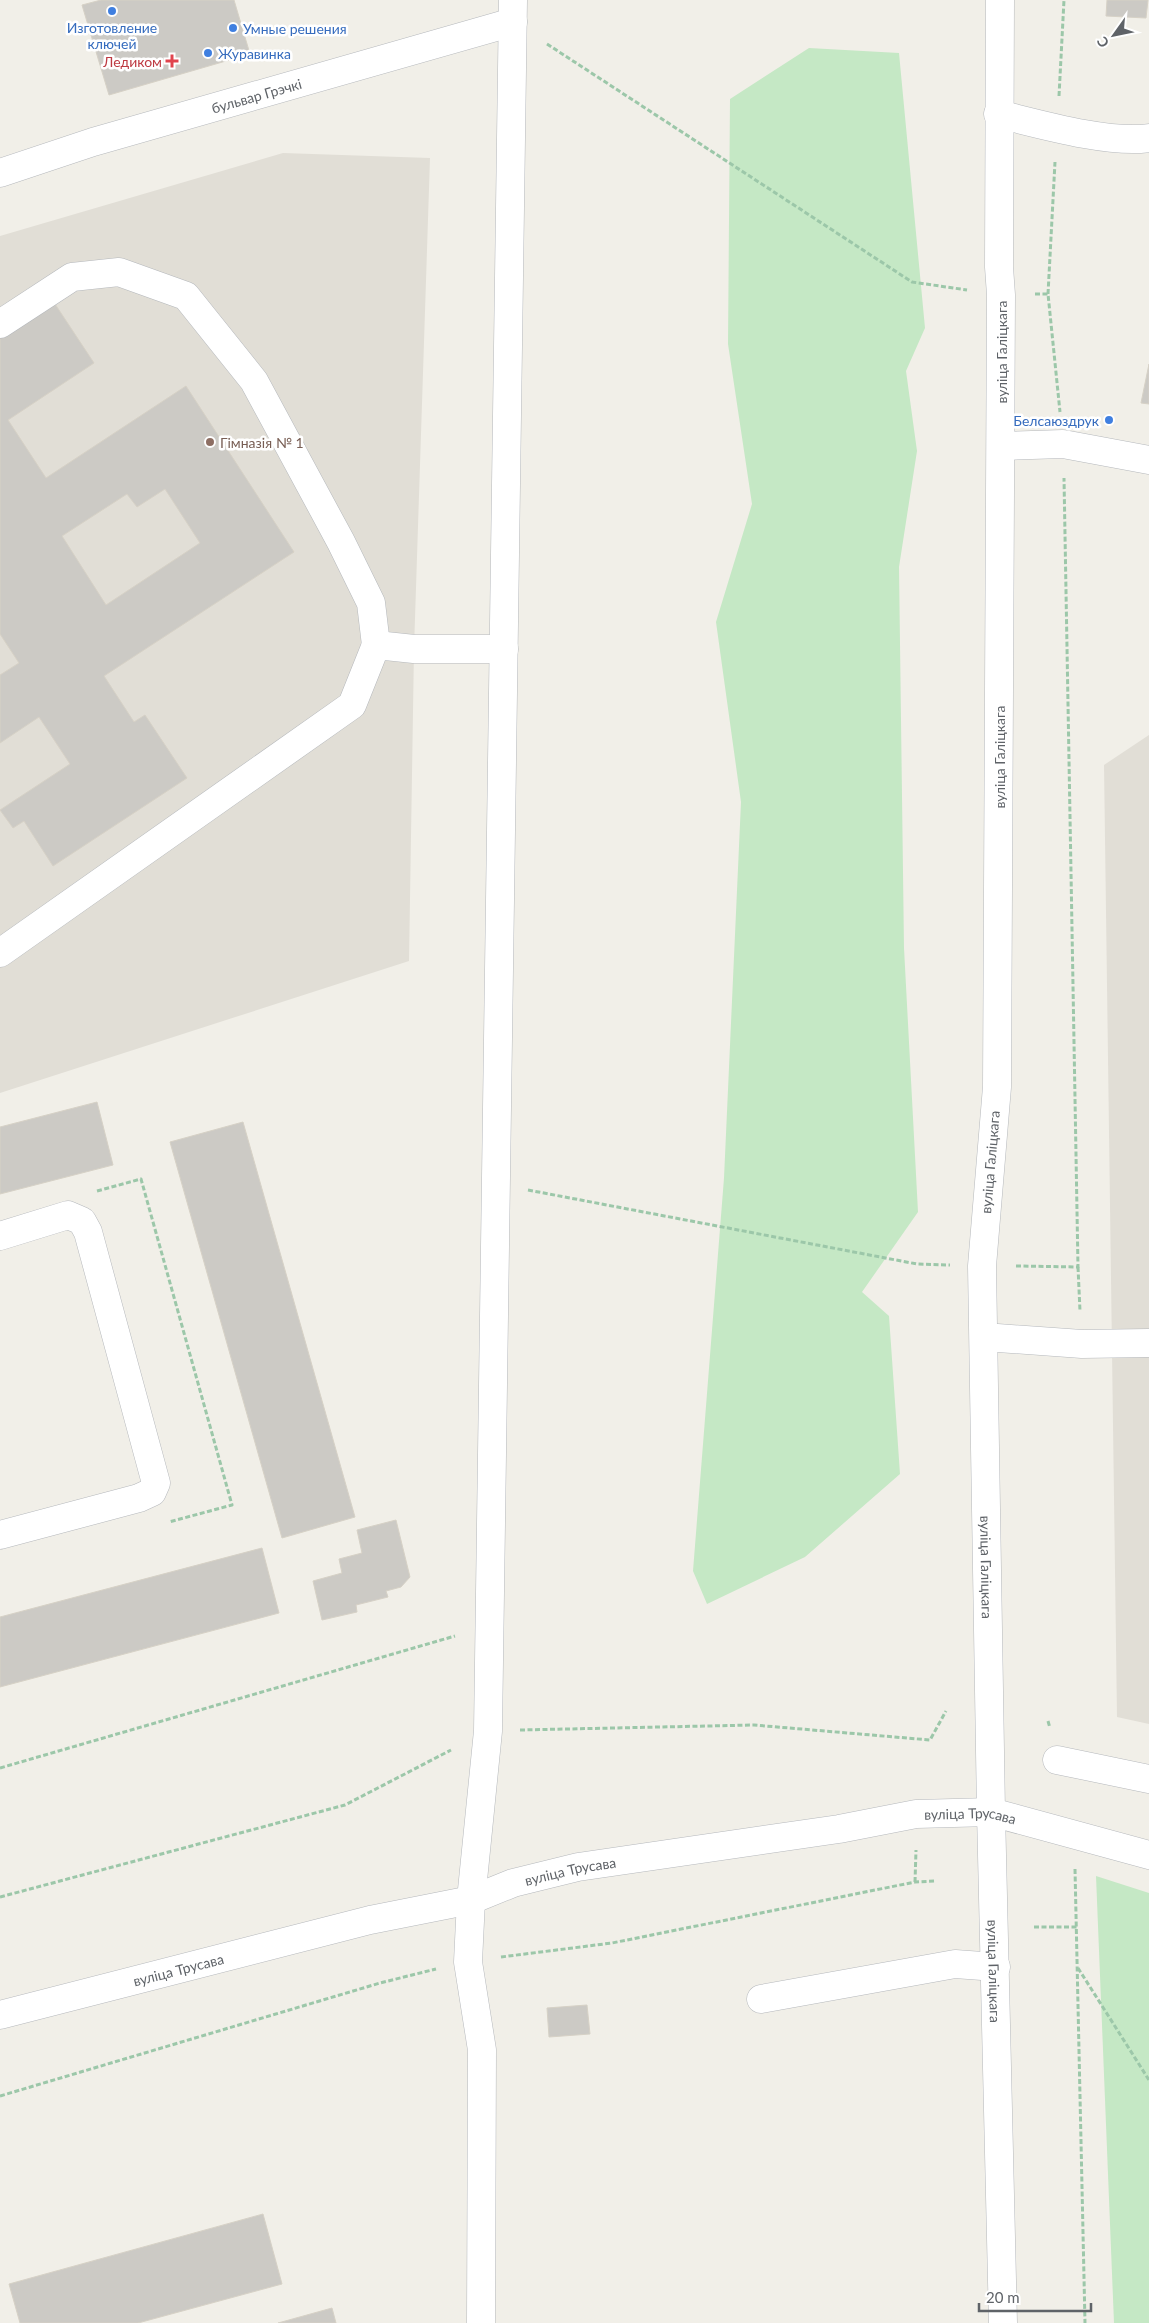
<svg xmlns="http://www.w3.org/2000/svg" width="1149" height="2323" font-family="Lato,sans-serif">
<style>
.education{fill:#e1ded6}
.green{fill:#c5e8c5}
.building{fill:#cccac5;stroke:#d6d1c6;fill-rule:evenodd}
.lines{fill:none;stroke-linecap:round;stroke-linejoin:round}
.minor-casing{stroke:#b5b8bc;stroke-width:29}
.path{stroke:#9cc7a9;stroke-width:3;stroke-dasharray:5 2.5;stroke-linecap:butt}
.minor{stroke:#fff;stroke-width:28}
.shop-dot{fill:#3f7fe0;stroke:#fff;stroke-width:2}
.health-dot{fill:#e0444e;stroke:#fff;stroke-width:2}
.education-dot{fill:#8d6e63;stroke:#fff;stroke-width:2}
.labels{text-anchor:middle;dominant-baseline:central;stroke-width:5;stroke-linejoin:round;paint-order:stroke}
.shop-label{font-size:14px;fill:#366cbe;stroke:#fff;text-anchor:start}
.health-label{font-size:14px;fill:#be3a42;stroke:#fff;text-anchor:end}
.street-label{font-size:14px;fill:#5f6368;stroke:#fff}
.education-label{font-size:14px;fill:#785e54;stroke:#fff;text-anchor:start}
</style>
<rect width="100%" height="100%" fill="#f1efe8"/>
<g class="education">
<path d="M283,153L430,158L414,649L409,961L0,1093V236Z"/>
<path d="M1149,735V1724L1117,1717L1104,765Z"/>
</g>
<g class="green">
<path d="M809,48L899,53L925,328L906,371L917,451L899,567L904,948L918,1212L862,1292L889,1316L900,1474L805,1557L707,1604L693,1571L724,1178L741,802L716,622L752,504L728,344L730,99Z"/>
<path d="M1096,1876L1149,1893V2323H1114Z"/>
</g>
<g class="building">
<path d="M101,0H234L250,54L109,95L82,5Z"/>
<path d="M1107,0H1148L1146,18L1106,16Z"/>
<path d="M53,301L94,363L8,420L46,478L186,386L294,552L104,676L134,722L145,715L187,778L53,866L24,821L13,828L0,810L70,764L39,717L0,743V675L19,663L0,634V336ZM165,489L200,543L106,605L62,536L127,494L137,507Z"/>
<path d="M1149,364V404L1141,403Z"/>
<path d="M97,1102L113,1165L0,1194V1127Z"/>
<path d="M243,1122L355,1517L282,1538L170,1142Z"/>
<path d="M396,1520L410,1577L401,1587L386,1591L388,1597L356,1605L357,1612L322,1620L313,1581L342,1573L339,1559L362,1553L357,1530Z"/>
<path d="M262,1548L279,1613L0,1687V1617Z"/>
<path d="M587,2005L590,2034L549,2037L547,2008Z"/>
<path d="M263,2214L282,2284L138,2323H20L9,2284Z"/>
<path d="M332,2308L336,2323H278Z"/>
</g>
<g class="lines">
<defs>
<g id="minor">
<path id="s1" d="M1000,0L999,267L1001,295L997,1087L982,1266L991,1812L1003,2323"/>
<path d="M998,114C1039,124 1109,144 1149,138"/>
<path id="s2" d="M0,173L93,142L513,22"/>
<path d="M0,324L72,277L119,272L186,296L254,381L341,542L371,603L376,645"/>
<path d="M1001,446L1063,444L1149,460"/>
<path d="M0,953L352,705L376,645L414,649H504"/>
<path d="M0,1236L68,1215L82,1221L88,1232L156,1483L152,1492L139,1498L0,1535"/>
<path d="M984,1337L1082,1344L1149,1343"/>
<path d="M1057,1760L1149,1779"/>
<path d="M761,1999L955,1964L996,1967"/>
<path id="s3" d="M0,2015L370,1920L471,1900L513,1883L578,1867L839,1829L916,1814L991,1812L1149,1855"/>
<path d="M481,2323L482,2050L468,1962L471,1900L488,1731L513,0"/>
</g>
</defs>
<use href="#minor" class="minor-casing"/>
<g class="path">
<path d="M547,44L912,282L967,290"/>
<path d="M1059,96L1064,0"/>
<path d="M1035,294H1048L1060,412"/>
<path d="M1048,294L1055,162"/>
<path d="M528,1190L917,1264L950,1265"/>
<path d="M97,1191L141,1179L232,1505L169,1522"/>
<path d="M1016,1266L1078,1267L1064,478"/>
<path d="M1078,1267L1080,1311"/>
<path d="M1048,1721L1050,1728"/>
<path d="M520,1730L754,1725L930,1740L946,1711"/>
<path d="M0,1768L455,1636"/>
<path d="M1075,1869L1085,2323"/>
<path d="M915,1882L916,1850"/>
<path d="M0,1897L345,1805L451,1750"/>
<path d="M1034,1927H1077"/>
<path d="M501,1957L612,1943L915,1882L936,1881"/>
<path d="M1078,1968L1149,2080"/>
<path d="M0,2096L380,1983L436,1969"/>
</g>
<use href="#minor" class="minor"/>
</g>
<g class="shop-dot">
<circle cx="112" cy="11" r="5"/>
<circle cx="233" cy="28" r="5"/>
<circle cx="208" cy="53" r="5"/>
<circle cx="1109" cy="420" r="5"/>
</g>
<path class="health-dot" d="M169.5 53.5h5v5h5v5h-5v5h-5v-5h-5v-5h5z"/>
<circle class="education-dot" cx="210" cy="442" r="5"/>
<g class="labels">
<g class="shop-label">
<text x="112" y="27" text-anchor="middle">Изготовление<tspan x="112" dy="16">ключей</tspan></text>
<text x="243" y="28">Умные решения</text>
<text x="218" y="53">Журавинка</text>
<text x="1099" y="420" text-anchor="end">Белсаюздрук</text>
</g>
<g class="health-label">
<text x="162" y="61">Ледиком</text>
</g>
<g class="street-label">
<text stroke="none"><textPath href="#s2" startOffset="268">бульвар Грэчкі</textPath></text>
<text transform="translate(1001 352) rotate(-90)">вуліца Галіцкага</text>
<text transform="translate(999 757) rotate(-90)">вуліца Галіцкага</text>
<text transform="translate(990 1162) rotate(-85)">вуліца Галіцкага</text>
<text stroke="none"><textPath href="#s1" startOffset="1568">вуліца Галіцкага</textPath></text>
<text stroke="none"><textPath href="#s3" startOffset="994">вуліца Трусава</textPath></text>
<text stroke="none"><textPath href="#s3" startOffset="589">вуліца Трусава</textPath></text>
<text stroke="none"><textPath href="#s3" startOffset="184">вуліца Трусава</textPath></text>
<text stroke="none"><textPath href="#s1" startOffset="1972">вуліца Галіцкага</textPath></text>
</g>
<g class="education-label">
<text x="220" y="442">Гімназія № 1</text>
</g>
</g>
<g transform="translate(1114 35) rotate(237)" stroke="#ffffff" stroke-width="4" paint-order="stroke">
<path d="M0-4L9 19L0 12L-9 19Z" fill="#5f6368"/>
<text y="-8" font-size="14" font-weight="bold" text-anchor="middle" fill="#5f6368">С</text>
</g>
<path d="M979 2303v8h112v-8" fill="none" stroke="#5f6368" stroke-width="2.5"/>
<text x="986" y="2303" font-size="15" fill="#5f6368" stroke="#ffffff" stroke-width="4" paint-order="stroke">20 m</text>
</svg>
